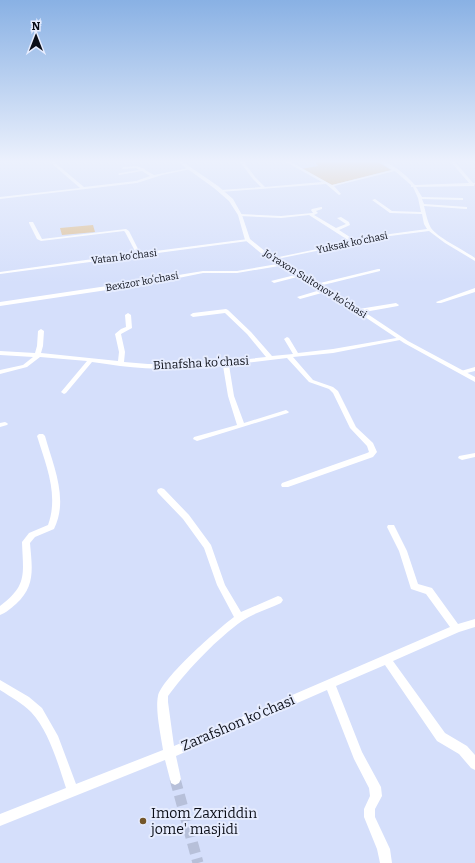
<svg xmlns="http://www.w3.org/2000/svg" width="475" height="863" font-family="Bitter,serif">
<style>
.green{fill:#debf92}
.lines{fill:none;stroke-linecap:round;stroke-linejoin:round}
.minor-tunnel{stroke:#b7c0d9;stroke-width:11;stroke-dasharray:11 5.5;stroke-linecap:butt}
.minor{fill:#fff;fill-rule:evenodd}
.tertiary{fill:#fff;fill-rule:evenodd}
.poi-dot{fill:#73562a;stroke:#e6ecfe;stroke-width:1.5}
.labels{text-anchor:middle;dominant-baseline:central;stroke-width:4;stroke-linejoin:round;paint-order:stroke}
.far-street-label{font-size:10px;fill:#0b0e17;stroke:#e6ecfe}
.street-label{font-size:12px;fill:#0b0e17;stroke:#e6ecfe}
.near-street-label{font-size:14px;fill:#0b0e17;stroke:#e6ecfe}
.near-poi-label{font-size:14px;fill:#0b0e17;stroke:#e6ecfe;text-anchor:start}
</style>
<rect width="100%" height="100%" fill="#d5dffb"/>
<g class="green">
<path d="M315,162H378L391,170L332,185L301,169L318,166Z"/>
<path d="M93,225L95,232L62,235L60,228Z"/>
</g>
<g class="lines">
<path class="minor-tunnel" d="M175,779L198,863"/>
<g class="minor">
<path d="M50,162H54L84,187L136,181L150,176L142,171L119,175L118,174L120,173L139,170L136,168L122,169L123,167L137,166L145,169V170L154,175L189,168L191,169L162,175L137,183L0,199V197L80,188Z"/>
<path d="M240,162H244L255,177L265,187L322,182L286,162H291L332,185L392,170L381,162C392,162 408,177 415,185L469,183L451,162H455L473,183H475L474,186L416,187L422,197L463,198V200H462L422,199L424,204L467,207V209H466L424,206C426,213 427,221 431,228C438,238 464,250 475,258V261L445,243L429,231L390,236L272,260V258H274L351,242L309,215L281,218L240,216H239V214L281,216L312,213H313L311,210L312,209L321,207H322V209L316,211L318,213L314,215L336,228L346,224L337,218L341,217L349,222L350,225L339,230L356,241L390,234L427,229L424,224L422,214L390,213L372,200L375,199L392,211L421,212L418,198L413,187H411V185L395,171L334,186L341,194L339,195L326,184L220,192V190H221L261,187L253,179Z"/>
<path d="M29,222H33L42,239L126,229L129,231L140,253L248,239L250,240L248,241L0,274V272L136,253L125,232L124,231L41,241L37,239L29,223Z"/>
<path d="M283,263H285V265L237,273H203L154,283L0,306V302L154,279L203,271H237Z"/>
<path d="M378,269H380V271L319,286L316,284Z"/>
<path d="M303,273L305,274V275L274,283L271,281Z"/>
<path d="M327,288L329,289V291L300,299L297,297Z"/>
<path d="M475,288V292L441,303H437L436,302Z"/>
<path d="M396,303L399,305L398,306L359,313L356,311L359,309Z"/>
<path d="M226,309L228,310L251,332L272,356L293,354L284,339L287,337L289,338L298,353L333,349L402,337V339L400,340L333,353L293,357L313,380L333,387L338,391L356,427L373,443L377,452L373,457L288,487H282L281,485L282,483L367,453L369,452L367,446L350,428L333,393L329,389L309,382L287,358L229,365L234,396L244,423L286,410L289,412L288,413L197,441L193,439L194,437L237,425L228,396L223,366C190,370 153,370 120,366C111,365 102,363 92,362L66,393L64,394L61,392L87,361L40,357L27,367L0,374V370L23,365L33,357L0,355V351L35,353L37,346L38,331L41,329L44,331L43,346L41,353L118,361L119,352L115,334L121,329L126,327L125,315L128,313L131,315L132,328L121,334L125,352L124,362L148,364H204L266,357L247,334L225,313L193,317L190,315L193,313Z"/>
<path d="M475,367V371L463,374L460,372L461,371Z"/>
<path d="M5,422L7,423L8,424L7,425L0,427V423Z"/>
<path d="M39,434H43L45,436C53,465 69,499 54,529L35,537L30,543C32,567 36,586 16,604C11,608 6,613 0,615V606C28,585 23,574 22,542L29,533L48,525C59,495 46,465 37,436Z"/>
<path d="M475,453V457L462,460L458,458L459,456Z"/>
<path d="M161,488L164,489L189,515L211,545L225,585L241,612L278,596L281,597L283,600L281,603C268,609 254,613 242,621C218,638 189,668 171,692L168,696V702L174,746L450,627L426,594L411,589L399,551L387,527L388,525H394L407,551L418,584L432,588L458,624L475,619V627L459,632L393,661L445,733L467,746L475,755V770L471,768L459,754L437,741L385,665L336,686L362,752L381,787L382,796L375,809V817L390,849L392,863H380L377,849L364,817V809L370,796L369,788L354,759L327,690L176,756L181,779L179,783L175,785L171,783L165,760L0,826V814L66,788C58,764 49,731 31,712C22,703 11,697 0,690V680L29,697L42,708L58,736L76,784L163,750C161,736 155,710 158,696C162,678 218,629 234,617L217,585L204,548L183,519L158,493L157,491L158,489Z"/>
</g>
<path class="tertiary" d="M178,162H183L218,186L233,199L242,215L250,239L266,252L321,283L408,341L475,377V382L404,343L317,285L262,254L245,240L238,215L229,201L214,188Z"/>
</g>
<linearGradient id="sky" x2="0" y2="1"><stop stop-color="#89b1e4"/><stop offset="0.57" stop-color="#ecf1fd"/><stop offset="1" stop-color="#ecf1fd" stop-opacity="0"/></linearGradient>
<rect width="475" height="283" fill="url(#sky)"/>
<circle class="poi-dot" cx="143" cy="821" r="4"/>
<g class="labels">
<g class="far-street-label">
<text transform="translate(352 243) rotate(-12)">Yuksak koʻchasi</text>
<text transform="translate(124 257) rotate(-7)">Vatan koʻchasi</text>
<text transform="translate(142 282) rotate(-10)">Bexizor koʻchasi</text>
<text transform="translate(315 284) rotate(32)">Joʻraxon Sultonov koʻchasi</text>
</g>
<g class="street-label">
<text transform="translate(201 363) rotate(-3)">Binafsha koʻchasi</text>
</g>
<g class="near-street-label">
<text transform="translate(238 723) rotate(-23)">Zarafshon koʻchasi</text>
</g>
<g class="near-poi-label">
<text x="151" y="813">Imom Zaxriddin<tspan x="151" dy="16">jome' masjidi</tspan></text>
</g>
</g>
<g transform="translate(36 36)" stroke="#e6ecfe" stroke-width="3" paint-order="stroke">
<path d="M0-3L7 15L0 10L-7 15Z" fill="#0b0e17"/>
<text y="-6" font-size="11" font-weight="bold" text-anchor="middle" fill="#0b0e17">N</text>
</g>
</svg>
